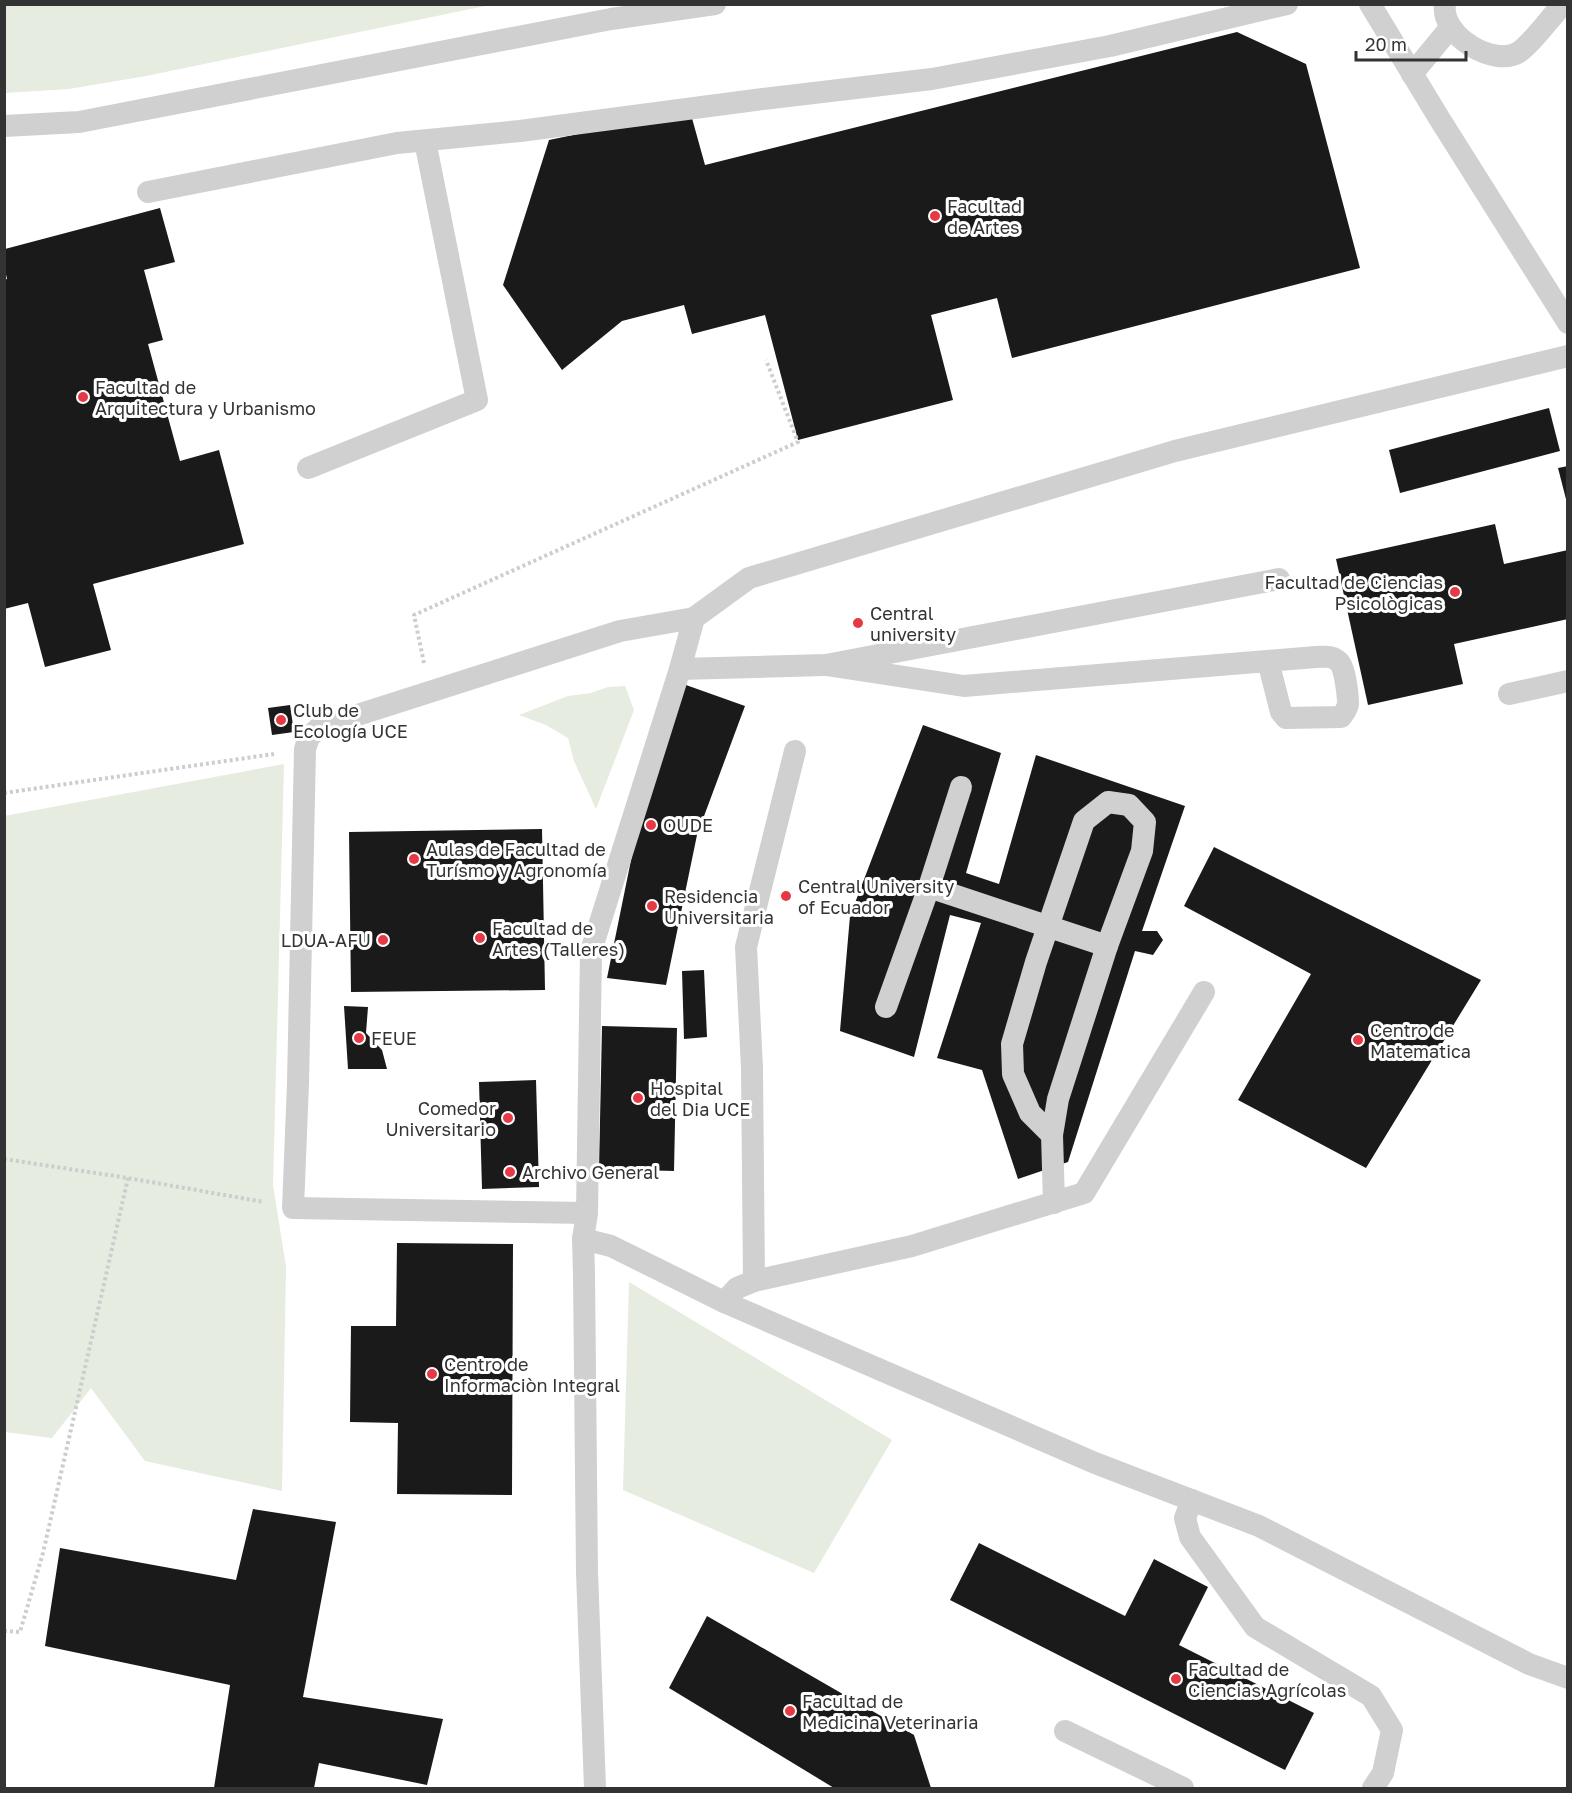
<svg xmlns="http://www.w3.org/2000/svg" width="1572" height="1793" font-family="'Golos Text',sans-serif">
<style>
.green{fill:#e6ecdf}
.building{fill:#1a1a1a}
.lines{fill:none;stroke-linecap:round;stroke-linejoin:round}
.path{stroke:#cdcdcd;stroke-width:4;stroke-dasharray:3 3;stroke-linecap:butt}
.service{stroke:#d0d0d0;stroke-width:22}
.poi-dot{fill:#e63946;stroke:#fff;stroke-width:2}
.labels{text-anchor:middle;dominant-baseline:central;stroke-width:6;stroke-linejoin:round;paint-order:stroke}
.poi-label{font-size:18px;fill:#333;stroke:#fff;text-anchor:start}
</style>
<rect width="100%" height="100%" fill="#fff"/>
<g class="green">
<path d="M5,4H490V5L146,76L69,89L5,93Z"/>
<path d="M625,686L634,710L596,809L574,761L568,738L546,725L519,715L568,696L591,693L608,687Z"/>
<path d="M284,764L273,1185L286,1267L282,1491L145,1461L91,1388L52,1438L5,1432L4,816Z"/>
<path d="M629,1282L892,1440L814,1573L623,1490Z"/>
</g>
<g class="building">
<path d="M1237,32L1306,64L1360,268L1012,358L997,298L931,315L953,400L798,440L765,315L692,334L684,305L622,321L562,370L503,285L549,140L690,111L705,165Z"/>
<path d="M160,208L175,262L144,270L163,340L148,344L180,461L219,450L244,544L93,584L111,650L45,667L28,603L4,609V280L7,279L5,270V249Z"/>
<path d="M1549,408L1560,451L1400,493L1389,450Z"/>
<path d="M1568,466V503H1567L1558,468Z"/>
<path d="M1495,524L1504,564L1568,550V619L1454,644L1463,684L1368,705L1336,559Z"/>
<path d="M686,685L745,706L697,835L666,985L607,978L640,816Z"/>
<path d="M290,705L294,732L272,735L268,708Z"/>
<path d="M923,725L1001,753L966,873L999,884L1036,755L1185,806L1142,931H1157L1163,940L1153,955L1135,951L1068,1162L1018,1179L982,1070L937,1058L981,923L950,915L914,1057L840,1031L850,916Z"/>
<path d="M542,829L545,990L351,992L349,832Z"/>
<path d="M1214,847L1481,980L1366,1168L1238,1100L1311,974L1184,906Z"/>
<path d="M704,970L707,1037L684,1039L682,971Z"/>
<path d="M344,1006L368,1007L366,1033L382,1050L387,1069H348Z"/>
<path d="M602,1026L677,1028L674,1171L599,1169Z"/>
<path d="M536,1080L539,1187L482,1189L479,1082Z"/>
<path d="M397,1243L513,1244L512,1495L397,1494L398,1423L350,1422L351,1326H396Z"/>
<path d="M253,1509L336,1522L303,1697L443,1719L427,1785L319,1763L314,1788H214L230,1685L45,1646L60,1548L236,1580Z"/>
<path d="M979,1543L1125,1616L1154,1559L1208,1587L1179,1645L1314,1713L1285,1770L950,1600Z"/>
<path d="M707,1616L914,1735L931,1788H834L669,1688Z"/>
</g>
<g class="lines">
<g class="path">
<path d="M424,663L414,615L798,442L766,360"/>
<path d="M4,793L274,754"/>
<path d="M4,1159L128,1178L264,1202"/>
<path d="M4,1631L20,1632L43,1553L128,1178"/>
</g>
<g class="service">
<path d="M1370,4L1439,118L1568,323"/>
<path d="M1445,4C1440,36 1495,68 1519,52C1531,44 1547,22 1557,11L1559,4"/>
<path d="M1412,74L1450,28"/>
<path d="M4,126L79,122L611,19L715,4"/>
<path d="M148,192L397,143L520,131L755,100L932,79L1110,46L1287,4"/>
<path d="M308,468L477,400L425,141"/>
<path d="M826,665L964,686L1316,657C1325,657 1332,655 1339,662C1345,667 1348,696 1348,704C1347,710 1344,713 1341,717L1286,718L1281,712L1268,661"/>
<path d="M680,669L826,665L1279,579"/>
<path d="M1509,694L1568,681"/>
<path d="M929,887L961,787"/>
<path d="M886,1007L929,887L1107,946"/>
<path d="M1052,1135L1030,1113L1013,1074L1012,1044L1036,962L1084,821L1108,802L1129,805L1145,822L1142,851L1107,946L1058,1099L1052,1135L1054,1203"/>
<path d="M587,1213L293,1208L298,1083L305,749L309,737L320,727L620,631L694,618"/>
<path d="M583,1239L611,1246L724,1302L1095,1463L1259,1526L1529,1664L1568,1678"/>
<path d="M754,1281L752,1068L746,947L795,751"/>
<path d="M724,1302L737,1288L754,1281L912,1246L1084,1193L1204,992"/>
<path d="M1192,1500L1185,1518L1190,1537L1255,1627L1371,1696L1392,1730L1383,1773L1373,1788"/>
<path d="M1065,1731L1183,1788"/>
<path d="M595,1788L587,1572L584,1273L583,1239L587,1213L591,951L680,669L694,618L749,578L1175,451L1568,356"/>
</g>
</g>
<g class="poi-dot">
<circle cx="935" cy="216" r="6"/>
<circle cx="83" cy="397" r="6"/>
<circle cx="1455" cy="592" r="6"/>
<circle cx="858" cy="623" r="6"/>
<circle cx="281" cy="720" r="6"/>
<circle cx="651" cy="825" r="6"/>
<circle cx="414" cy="859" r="6"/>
<circle cx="786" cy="896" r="6"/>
<circle cx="652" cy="906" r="6"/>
<circle cx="480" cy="938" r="6"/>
<circle cx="383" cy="940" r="6"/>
<circle cx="359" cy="1038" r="6"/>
<circle cx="1358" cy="1040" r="6"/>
<circle cx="638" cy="1098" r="6"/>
<circle cx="508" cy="1118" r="6"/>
<circle cx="510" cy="1172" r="6"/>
<circle cx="432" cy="1374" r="6"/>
<circle cx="1176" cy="1679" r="6"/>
<circle cx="790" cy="1711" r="6"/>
</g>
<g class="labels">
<g class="poi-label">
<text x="947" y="206">Facultad<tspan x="947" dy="21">de Artes</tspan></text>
<text x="95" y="387">Facultad de<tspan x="95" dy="21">Arquitectura y Urbanismo</tspan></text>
<text x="1443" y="582" text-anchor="end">Facultad de Ciencias<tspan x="1443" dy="21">Psicològicas</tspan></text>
<text x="870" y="613">Central<tspan x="870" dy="21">university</tspan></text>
<text x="293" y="710">Club de<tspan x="293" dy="21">Ecología UCE</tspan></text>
<text x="663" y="825">OUDE</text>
<text x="426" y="849">Aulas de Facultad de<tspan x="426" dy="21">Turísmo y Agronomía</tspan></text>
<text x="798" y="886">Central University<tspan x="798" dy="21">of Ecuador</tspan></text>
<text x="664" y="896">Residencia<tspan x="664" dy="21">Universitaria</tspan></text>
<text x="492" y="928">Facultad de<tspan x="492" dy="21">Artes (Talleres)</tspan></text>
<text x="371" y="940" text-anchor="end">LDUA-AFU</text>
<text x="1370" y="1030">Centro de<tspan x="1370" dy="21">Matematica</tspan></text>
<text x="371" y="1038">FEUE</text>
<text x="650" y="1088">Hospital<tspan x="650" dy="21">del Dia UCE</tspan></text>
<text x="496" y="1108" text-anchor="end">Comedor<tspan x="496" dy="21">Universitario</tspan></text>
<text x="522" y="1172">Archivo General</text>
<text x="444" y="1364">Centro de<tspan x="444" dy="21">Informaciòn Integral</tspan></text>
<text x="1188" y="1669">Facultad de<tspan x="1188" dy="21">Ciencias Agrícolas</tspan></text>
<text x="802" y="1701">Facultad de<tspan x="802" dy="21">Medicina Veterinaria</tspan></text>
</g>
</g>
<rect width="1572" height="1793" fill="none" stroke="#333333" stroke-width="12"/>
<path d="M1356 51v9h110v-9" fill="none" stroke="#333333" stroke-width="3"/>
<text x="1365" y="51" font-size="18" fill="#333333" stroke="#ffffff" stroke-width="4.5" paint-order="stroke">20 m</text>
</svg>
